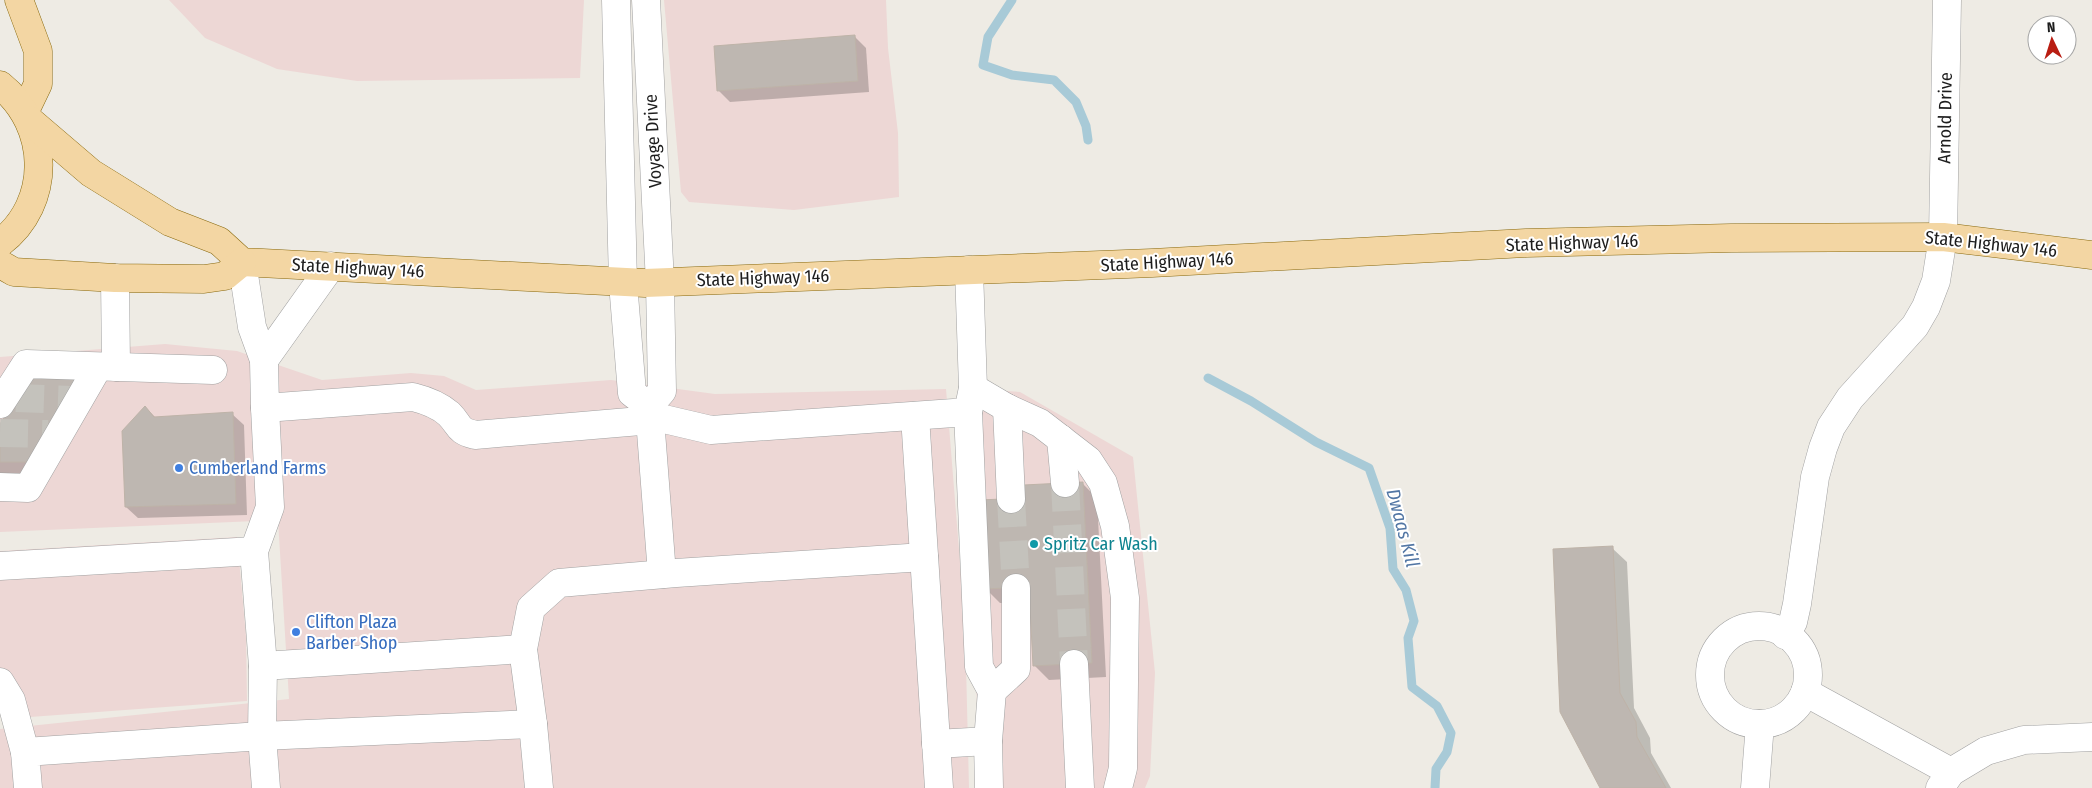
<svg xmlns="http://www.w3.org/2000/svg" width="2092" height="788" font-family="'Fira Sans Condensed',sans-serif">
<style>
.commercial{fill:#edd7d5}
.shadow{fill:#0003}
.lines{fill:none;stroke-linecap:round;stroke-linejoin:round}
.stream{stroke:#a8cad7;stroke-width:9}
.building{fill:#beb7b1;stroke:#beb3a8}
.minor-tunnel{stroke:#c4c2bc;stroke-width:28;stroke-dasharray:28 14;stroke-linecap:butt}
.minor-casing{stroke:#a1a1a1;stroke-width:29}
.major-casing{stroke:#89690d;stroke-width:29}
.minor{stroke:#fff;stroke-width:28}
.major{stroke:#f3d6a3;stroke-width:28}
.shop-dot{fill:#3f7fe0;stroke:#fff;stroke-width:2}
.culture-dot{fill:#0f9aa8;stroke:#fff;stroke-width:2}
.labels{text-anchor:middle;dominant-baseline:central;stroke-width:4;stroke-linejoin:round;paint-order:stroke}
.street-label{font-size:18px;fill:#1d1d1d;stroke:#fff}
.shop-label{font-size:18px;fill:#366cbe;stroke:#fff;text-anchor:start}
.culture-label{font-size:18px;fill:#0d838f;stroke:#fff;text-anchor:start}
.water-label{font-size:19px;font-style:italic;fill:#5276a4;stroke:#fff}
</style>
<rect width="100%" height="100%" fill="#eeebe4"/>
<g class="commercial">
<path d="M169,0H584L580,78L357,81L277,69L205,38Z"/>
<path d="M664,0H886L888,48L898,133L899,197L794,210L689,202L681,192Z"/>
<path d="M165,344L237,351L322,380L411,373L444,376L476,390L611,380L715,394L946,389L965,624L969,788H0V729L289,699L278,520L0,532V357Z"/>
<path d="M962,388L1020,392L1133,457L1155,673L1150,776L1145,788H981Z"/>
<path d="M237,537L246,636L247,701L3,719L0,715V551Z"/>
</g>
<g class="shadow">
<path d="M855,37L866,48L869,92L730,102L718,90Z"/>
<path d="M145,407L156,418L232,414L244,425L247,515L138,518L126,507Z"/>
<path d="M0,425L41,473H0Z"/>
<path d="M1083,484L1097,498L1106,677L1049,680L1034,665L1031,602L1000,603L986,589L1026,500Z"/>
<path d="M1612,548L1627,562L1634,708L1650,738L1651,753L1671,788H1602Z"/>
</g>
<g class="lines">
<g class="stream">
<path d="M1012,0L988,37L983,65L1012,75L1054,80L1076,102L1086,126L1088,140"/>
<path d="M1208,378L1251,401L1316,442L1369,468L1390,528L1393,569L1406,590L1414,621L1408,638L1412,687L1437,706L1451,733L1447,752L1436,769L1435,788"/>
</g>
</g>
<g class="building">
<path d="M855,35L858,81L717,91L714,46Z"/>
<path d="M35,370L89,374L30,462H0V424Z"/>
<path d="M145,406L154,417L233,412L236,504L125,507L122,431Z"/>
<path d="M1083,482L1092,663L1033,666L1029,587L985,589L980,500L1024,498V485Z"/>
<path d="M1613,546L1620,693L1636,722L1637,737L1666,788H1600L1560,712L1553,549Z"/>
</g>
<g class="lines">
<g class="minor-tunnel">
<path d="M16,398L71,400"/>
<path d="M0,433L48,434"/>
<path d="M1065,483L1074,664"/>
<path d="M1011,499L1016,588"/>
</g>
<defs>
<g id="minor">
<path d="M616,0L623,283L632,393L649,406"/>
<path d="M646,0L660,283L662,391L649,406L662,574"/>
<path d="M242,262L252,327L264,360L265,408L413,397C425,400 439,405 449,414C461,426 456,430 475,435L664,419L711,430L968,412L973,388L969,270"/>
<path d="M115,278L116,367"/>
<path d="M264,360L331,266"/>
<path d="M973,388L1007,408L1040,423L1088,460L1103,483L1115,526L1125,598L1123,768L1118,788"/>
<path d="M0,404L26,364L213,370"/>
<path d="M265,408L270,507L254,551L263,666L262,736L266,788"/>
<path d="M1007,408L1011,499"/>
<path d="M968,412L979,667L992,691L988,741L989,788"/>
<path d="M915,416L939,788"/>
<path d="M1061,439L1065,483"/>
<path d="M0,487L28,488L98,367"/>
<path d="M0,566L254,551"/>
<circle cx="1759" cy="675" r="49"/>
<path d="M1785,635L1793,622L1797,604L1815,477L1823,448L1831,427L1850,398L1915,326L1926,307L1936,281L1943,237L1947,0"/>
<path d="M1074,664L1080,788"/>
<path d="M263,666L523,649"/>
<path d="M0,682L11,700L25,752"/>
<path d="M992,691L1016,669V588"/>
<path d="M1805,692L1951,772"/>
<path d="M936,744L988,741"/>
<path d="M28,788L25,752L262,736L533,724"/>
<path d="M539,788L533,724L523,649L531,608L559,583L676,573L924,557"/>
<path d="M1755,788L1760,724"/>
<path d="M1940,788L1951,772L1986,751L2024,740L2092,737"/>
</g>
<g id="major">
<path d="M19,0L38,51V84L25,111"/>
<path d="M0,85C50,125 53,203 0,243"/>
<path d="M29,120L91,173L170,222L219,241L242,262L645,283L1152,263L1526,243L1731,238L1943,237L2092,255"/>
<path d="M0,264L14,272L115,278L204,279L225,276L242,262"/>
</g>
</defs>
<use href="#minor" class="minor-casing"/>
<use href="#major" class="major-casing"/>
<use href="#minor" class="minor"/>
<use href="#major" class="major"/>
</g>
<g class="shop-dot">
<circle cx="179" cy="468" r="5"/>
<circle cx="296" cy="632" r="5"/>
</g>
<circle class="culture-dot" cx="1034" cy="544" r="5"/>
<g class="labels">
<g class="street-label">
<text transform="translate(1945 118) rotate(-89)">Arnold Drive</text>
<text transform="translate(653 141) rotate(-93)">Voyage Drive</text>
<text transform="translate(1572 243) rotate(-2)">State Highway 146</text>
<text transform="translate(1991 244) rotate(6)">State Highway 146</text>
<text transform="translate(1167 262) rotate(-3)">State Highway 146</text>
<text transform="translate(358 268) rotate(3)">State Highway 146</text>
<text transform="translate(763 278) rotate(-2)">State Highway 146</text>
</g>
<g class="shop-label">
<text x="189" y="468">Cumberland Farms</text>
<text x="306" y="622">Clifton Plaza<tspan x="306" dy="21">Barber Shop</tspan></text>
</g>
<g class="culture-label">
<text x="1044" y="544">Spritz Car Wash</text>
</g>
<g class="water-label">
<text transform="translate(1403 528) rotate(75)">Dwaas Kill</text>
</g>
</g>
<g transform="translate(2052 40) rotate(356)"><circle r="24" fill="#ffffff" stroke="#a5a5a5"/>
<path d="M0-4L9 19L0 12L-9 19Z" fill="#b91d12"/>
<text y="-8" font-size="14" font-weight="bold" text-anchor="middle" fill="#1d1d1d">N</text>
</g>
</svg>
